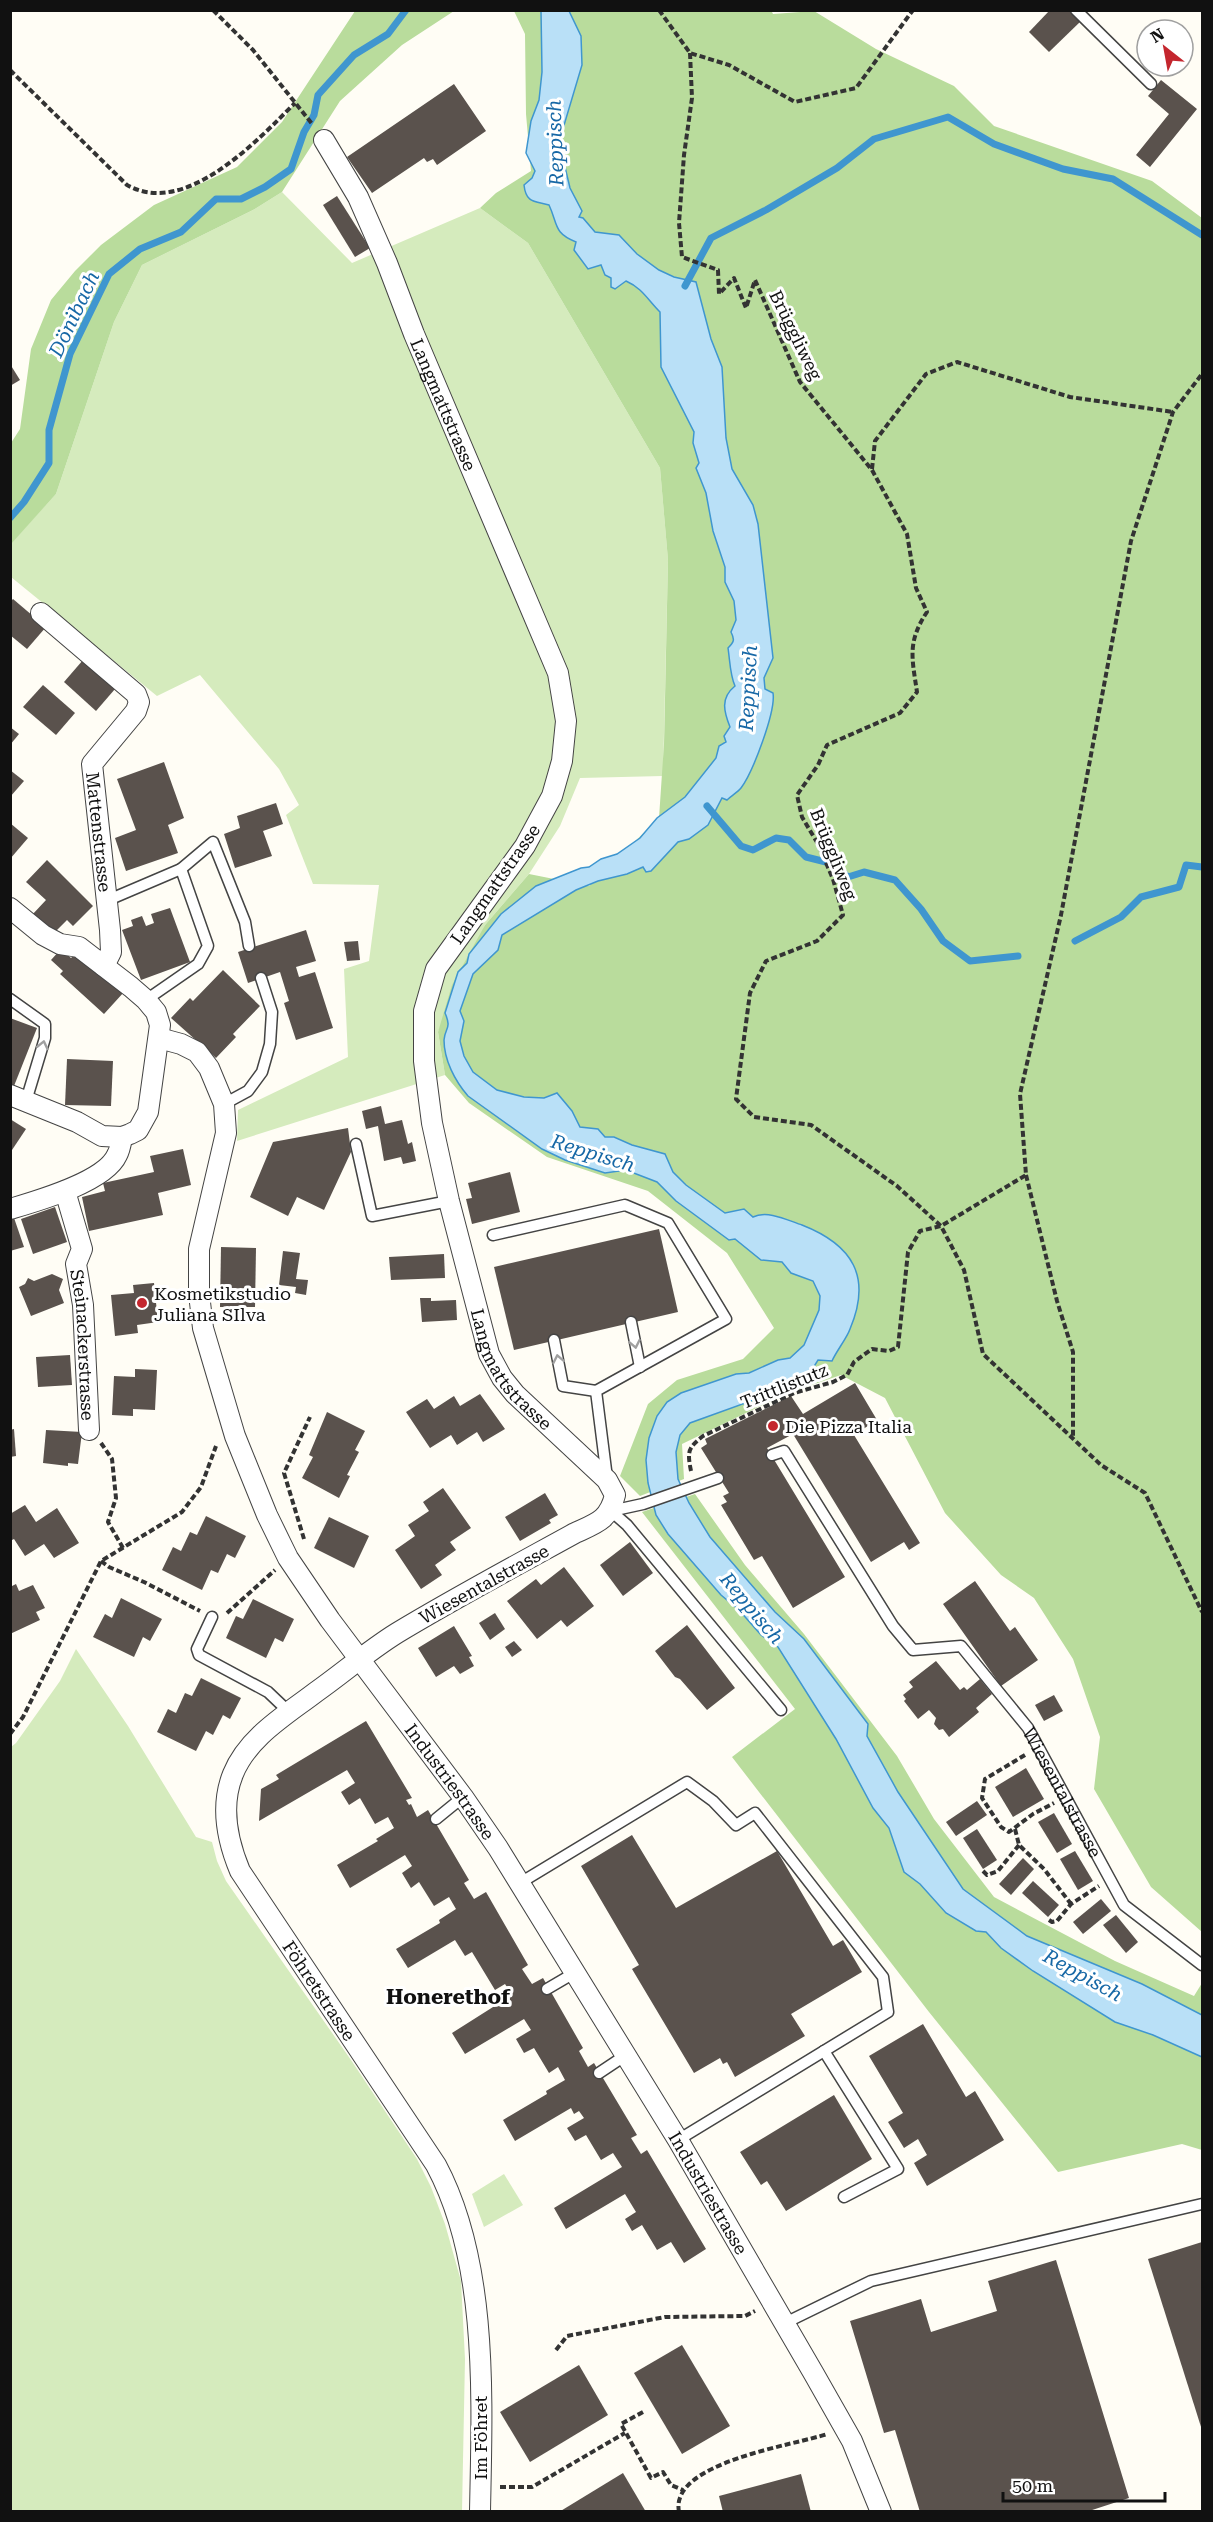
<svg xmlns="http://www.w3.org/2000/svg" width="1213" height="2522" font-family="'Roboto Serif',serif">
<style>
.green{fill:#d5ebbd}
.forest{fill:#b9dc9c}
.water{fill:#b9e0f7;stroke:#3f96cf;stroke-width:1.5}
.lines{fill:none;stroke-linecap:round;stroke-linejoin:round}
.stream{stroke:#3f96cf;stroke-width:7}
.building{fill:#5a524d}
.lane-casing{stroke:#444;stroke-width:13}
.street-casing{stroke:#444;stroke-width:22}
.path{stroke:#333;stroke-width:4;stroke-dasharray:6 3;stroke-linecap:butt}
.lane{stroke:#fff;stroke-width:10}
.street{stroke:#fff;stroke-width:20}
.oneway{stroke:#a0a0a0}
.poi-dot{fill:#c4262e;stroke:#fff;stroke-width:2}
.labels{text-anchor:middle;dominant-baseline:central;stroke-width:6;stroke-linejoin:round;paint-order:stroke}
.street-label{font-size:18px;fill:#111;stroke:#fff}
.poi-label{font-size:18px;fill:#111;stroke:#fff;text-anchor:start}
.water-label{font-size:20px;font-style:italic;fill:#1768a6;stroke:#fff}
.quarter-label{font-size:21px;font-weight:bold;fill:#111;stroke:#fff}
</style>
<rect width="100%" height="100%" fill="#fffdf5"/>
<g class="green">
<path d="M282,192L352,263L480,208L528,243L660,468L668,560L663,776L580,778L560,826L529,874L485,925L438,1032L445,1075L237,1141L238,1110L348,1057L344,969L369,961L379,885L313,884L286,815L299,805L279,769L200,675L157,696L11,577L10,544L56,494L114,322L142,265L253,210Z"/>
<path d="M76,1649L128,1726L196,1837L212,1842L217,1861L226,1881L351,2060L417,2159L431,2187L445,2224L461,2281L465,2359L462,2511H11V1747L16,1743L60,1681Z"/>
<path d="M504,2174L523,2205L484,2227L472,2194Z"/>
</g>
<g class="forest">
<path d="M771,10L773,14L814,11L876,49L954,86L994,126L1152,181L1202,218V1932L1151,1887L1094,1789L1100,1737L1073,1659L1034,1598L1001,1575L945,1513L885,1398L841,1375L785,1394L682,1444L684,1479L640,1496L620,1476L648,1404L677,1380L743,1359L774,1328L727,1253L648,1191L547,1157L469,1103L445,1075L438,1032L452,985L485,925L529,874L589,886L659,818L664,744L668,560L660,468L528,243L480,208L496,193L531,171L526,114L525,34L514,11Z"/>
<path d="M355,11H454L402,45L340,101L282,192L253,210L142,265L114,322L56,494L11,544V443L20,429L31,349L51,300L75,271L101,245L154,205L237,167L282,122Z"/>
<path d="M695,1494L745,1565L804,1634L897,1756L934,1819L994,1897L1115,1961L1194,1996L1202,1983V2150L1182,2144L1058,2172L929,2012L732,1757L795,1709L642,1512Z"/>
</g>
<path class="water" d="M541,11H569L581,36L582,65L559,142L570,188L582,211L579,217L583,218L595,232L619,235L637,254L659,270L674,277L696,282L711,339L722,367L726,438L732,469L753,505L758,524L773,658L764,678L765,689L773,693C776,711 753,772 741,788C738,792 731,796 727,800L722,798L708,825L689,839L678,842L651,871L646,872L643,867L627,874L598,881L576,890L502,935L498,950L473,974L460,1011L464,1021L460,1041L464,1056L473,1072L497,1090L524,1097L544,1098L557,1093L572,1111L580,1127L598,1129L605,1137H614L632,1145L665,1154L673,1172L686,1185L725,1213L744,1209L753,1217C768,1210 787,1220 802,1225C853,1245 872,1277 850,1329C847,1338 837,1350 832,1361L818,1360L810,1373L776,1392L690,1423L680,1435L676,1452L678,1479L689,1503L710,1537L775,1612L804,1639L868,1724L867,1736L898,1792L963,1889L1027,1936L1142,1984L1202,2015V2057L1153,2035L1115,2022L1033,1971L1001,1948L986,1932L976,1931L946,1913L920,1884L904,1872L889,1828L873,1808L836,1739L778,1647L761,1635L739,1610L721,1595L668,1534L656,1515L648,1483L646,1460L649,1438L657,1416L667,1402L681,1393L736,1374L749,1373L778,1360L790,1358L804,1345L819,1310L820,1296L813,1281L791,1273L782,1262L761,1260L735,1239L729,1240L676,1201L657,1182L626,1170L605,1173L565,1160L542,1149L468,1096C455,1081 444,1060 444,1040C445,1027 452,1029 445,1013L458,972L467,963L469,954L501,914L536,886L581,868L589,867L601,859L617,854L640,838L657,818L685,797L716,758L719,746L726,742L724,736L730,727C724,712 720,698 735,686C730,675 730,661 728,648C734,642 735,640 731,632L736,620L734,601L725,582V567L713,531L706,493L696,468L699,463L693,443L694,432L661,367L660,312C648,300 642,288 626,281L615,289L611,287V278L605,275L601,265L588,269L574,250L576,242C553,233 558,224 549,205C534,201 526,203 524,185L532,178L535,171L526,153L531,121L539,100L542,72Z"/>
<g class="lines">
<g class="stream">
<path d="M685,286L711,238L766,210L837,168L874,139L948,117L994,144L1063,169L1113,179L1202,235"/>
<path d="M10,518L24,502L49,463V430L70,354L109,274L140,249L181,232L216,199H241L265,187L291,169L304,132L314,115L318,95L354,55L388,34L406,10"/>
<path d="M707,806L741,846L753,850L776,838L789,840L806,857L834,864L848,877L864,872L895,880L921,909L943,941L970,961L1018,956"/>
<path d="M1075,941L1121,917L1141,897L1179,887L1186,865L1202,867"/>
</g>
</g>
<g class="building">
<path d="M1050,10H1070L1081,21L1049,52L1029,32Z"/>
<path d="M1161,80L1197,109L1150,167L1136,155L1169,114L1148,96Z"/>
<path d="M454,84L486,131L437,165L433,159L427,162L424,158L372,193L347,157Z"/>
<path d="M337,196L370,248L355,257L323,205Z"/>
<path d="M10,364L20,380L10,386Z"/>
<path d="M13,599L46,627L27,649L10,635V602Z"/>
<path d="M83,660L115,689L96,711L64,682Z"/>
<path d="M43,685L75,713L56,735L23,707Z"/>
<path d="M10,727L19,734L10,745Z"/>
<path d="M164,762L184,818L168,825L178,853L126,871L115,838L136,830L117,779Z"/>
<path d="M10,770L24,781L10,797Z"/>
<path d="M276,803L283,824L263,831L272,856L235,868L224,834L240,828L237,816Z"/>
<path d="M10,823L28,838L10,859Z"/>
<path d="M47,860L93,906L73,926L67,920L53,934L32,915L46,900L26,882Z"/>
<path d="M170,908L190,962L141,980L122,930L133,926L131,920L142,916L146,926L154,923L151,914Z"/>
<path d="M306,930L316,961L296,967L299,977L315,972L333,1028L296,1040L284,1003L289,1001L280,972L248,983L238,952Z"/>
<path d="M358,941L360,960L347,961L344,942Z"/>
<path d="M61,949L71,958L78,951L124,992L104,1014L60,974L63,971L51,960Z"/>
<path d="M223,970L260,1006L233,1034L236,1037L216,1058L171,1018L190,998L193,1001Z"/>
<path d="M10,1018L37,1028L14,1086L10,1084Z"/>
<path d="M67,1059L113,1061L111,1106L65,1105Z"/>
<path d="M381,1106L385,1124L402,1120L408,1144L412,1142L416,1161L403,1164L401,1157L384,1161L378,1126L366,1129L362,1111Z"/>
<path d="M10,1119L26,1129L10,1153Z"/>
<path d="M348,1128L351,1152L324,1210L297,1197L288,1216L250,1197L273,1142Z"/>
<path d="M183,1149L191,1185L158,1193L163,1215L89,1231L82,1197L105,1191L103,1183L154,1172L150,1156Z"/>
<path d="M510,1172L520,1212L472,1224L466,1199L472,1198L468,1183Z"/>
<path d="M55,1207L67,1242L33,1254L21,1219Z"/>
<path d="M13,1215L24,1247L10,1251V1216Z"/>
<path d="M659,1229L678,1312L514,1350L494,1267Z"/>
<path d="M221,1247L256,1248L255,1307H220Z"/>
<path d="M283,1251L300,1253L296,1279L308,1280L306,1295L295,1293L296,1287L279,1285Z"/>
<path d="M444,1254L445,1278L391,1280L389,1257Z"/>
<path d="M52,1274L63,1279L59,1290L64,1303L31,1316L19,1287L25,1284L28,1278L34,1281Z"/>
<path d="M154,1283L158,1322L137,1325L138,1333L115,1336L111,1295L134,1293L133,1285Z"/>
<path d="M420,1298H431V1301L456,1300L457,1320L422,1322Z"/>
<path d="M70,1355L72,1385L38,1387L36,1357Z"/>
<path d="M135,1369L157,1370L155,1410L133,1409V1416L112,1415L114,1376L135,1377Z"/>
<path d="M855,1383L877,1420L854,1435L920,1543L909,1550L904,1542L871,1562L793,1434L767,1448L845,1577L793,1608L762,1556L754,1560L721,1505L727,1502L723,1496L729,1493L701,1448L707,1444L705,1439L791,1396L803,1414Z"/>
<path d="M480,1394L505,1429L483,1442L477,1432L457,1445L451,1435L430,1448L406,1412L427,1399L434,1409L454,1396L460,1406Z"/>
<path d="M327,1412L365,1431L355,1450L359,1452L347,1475L350,1476L339,1498L302,1478L313,1457L309,1455Z"/>
<path d="M14,1429L16,1456L10,1457V1430Z"/>
<path d="M46,1430L82,1432L78,1464L68,1463V1466L43,1463Z"/>
<path d="M443,1488L471,1528L450,1542L456,1550L435,1565L442,1575L421,1589L395,1550L415,1536L408,1525L429,1511L423,1502Z"/>
<path d="M545,1493L558,1515L549,1520L551,1523L520,1541L505,1517Z"/>
<path d="M25,1505L36,1522L57,1508L79,1543L54,1558L44,1544L25,1556L14,1539L10,1541V1514Z"/>
<path d="M206,1516L246,1536L235,1558L227,1554L218,1573L211,1570L202,1590L162,1570L173,1547L181,1551L190,1532L197,1535Z"/>
<path d="M329,1517L369,1536L354,1568L314,1548Z"/>
<path d="M630,1542L653,1573L623,1596L600,1565Z"/>
<path d="M564,1567L594,1606L567,1627L561,1620L537,1639L507,1601L536,1579L541,1585Z"/>
<path d="M975,1581L1010,1631L1015,1627L1038,1660L1001,1686L943,1604Z"/>
<path d="M16,1584L19,1591L33,1585L45,1608L36,1612L40,1620L10,1634V1587Z"/>
<path d="M121,1598L162,1619L150,1641L143,1637L134,1657L93,1637L105,1614L112,1618Z"/>
<path d="M253,1599L294,1619L283,1642L275,1638L266,1658L226,1638L236,1616L243,1619Z"/>
<path d="M495,1613L505,1629L490,1640L479,1623Z"/>
<path d="M687,1625L735,1688L707,1710L680,1679L675,1677L655,1651Z"/>
<path d="M454,1626L472,1656L469,1657L474,1666L460,1674L454,1666L436,1677L418,1648Z"/>
<path d="M514,1641L522,1650L512,1657L505,1647Z"/>
<path d="M936,1661L960,1690L964,1687L967,1690L980,1679L992,1694L976,1708L979,1712L949,1737L943,1729L939,1730L934,1724L936,1718L929,1710L918,1719L904,1701L906,1699L903,1695L913,1687L909,1682Z"/>
<path d="M201,1678L241,1698L230,1719L223,1715L213,1735L206,1731L196,1751L157,1732L168,1709L176,1713L185,1693L192,1696Z"/>
<path d="M1054,1695L1063,1711L1044,1721L1035,1705Z"/>
<path d="M366,1721L412,1798L406,1800L409,1805L411,1804L417,1817L428,1810L469,1880L464,1883L474,1899L486,1892L528,1965L522,1969L532,1984L543,1978L583,2048L579,2051L588,2067L594,2063L637,2135L631,2138L641,2154L647,2150L706,2249L684,2263L671,2242L657,2250L642,2225L632,2231L625,2219L636,2212L625,2194L566,2229L554,2208L622,2167L613,2153L601,2160L586,2135L575,2141L567,2128L584,2118L579,2111L574,2114L571,2108L515,2141L503,2120L547,2094L546,2091L565,2080L558,2067L549,2073L534,2048L524,2053L516,2039L531,2030L524,2019L465,2054L452,2033L512,1995L505,1984L495,1990L472,1952L465,1956L455,1940L408,1968L396,1949L440,1923L439,1920L456,1909L449,1897L434,1906L419,1882L411,1888L402,1873L412,1866L405,1855L350,1888L337,1865L378,1841L376,1839L394,1828L388,1817L375,1824L360,1798L349,1805L341,1792L355,1783L347,1770L259,1821L261,1789L279,1779L276,1775Z"/>
<path d="M1026,1768L1044,1799L1013,1817L995,1787Z"/>
<path d="M977,1801L987,1815L956,1836L946,1822Z"/>
<path d="M1054,1813L1072,1844L1057,1853L1038,1822Z"/>
<path d="M977,1829L997,1860L983,1869L963,1838Z"/>
<path d="M632,1835L676,1908L777,1851L833,1946L843,1940L862,1972L791,2014L805,2036L735,2077L727,2062L723,2064L720,2058L694,2073L632,1969L639,1965L581,1866Z"/>
<path d="M1075,1851L1093,1881L1078,1890L1060,1859Z"/>
<path d="M1023,1858L1034,1869L1011,1895L999,1884Z"/>
<path d="M1033,1881L1059,1905L1048,1917L1022,1893Z"/>
<path d="M1101,1899L1111,1911L1083,1934L1073,1922Z"/>
<path d="M1116,1915L1138,1942L1126,1953L1103,1925Z"/>
<path d="M923,2024L966,2097L975,2091L1004,2140L927,2186L914,2163L927,2155L918,2139L904,2148L888,2122L903,2113L869,2056Z"/>
<path d="M834,2095L872,2159L786,2211L767,2181L761,2185L740,2152Z"/>
<path d="M1202,2242V2430L1148,2259Z"/>
<path d="M1056,2260L1129,2498L1086,2512H920L895,2430L884,2433L850,2321L921,2299L931,2332L997,2311L988,2281Z"/>
<path d="M682,2345L730,2426L682,2454L634,2373Z"/>
<path d="M579,2365L608,2415L530,2462L500,2412Z"/>
<path d="M623,2473L646,2512H559Z"/>
<path d="M801,2474L811,2512H723L719,2496Z"/>
</g>
<g class="lines">
<defs>
<g id="lane">
<path d="M1076,10L1151,84"/>
<path d="M106,901L181,869L213,842L245,922L249,946"/>
<path d="M10,999L45,1024V1038L26,1101"/>
<path d="M146,1000L198,964L208,946L181,869"/>
<path d="M224,1104L248,1091L262,1072L270,1044L272,1012L261,978"/>
<path d="M356,1144L372,1216L449,1201"/>
<path d="M493,1235L625,1205L668,1223L726,1319L596,1391L607,1478"/>
<path d="M631,1322L640,1367"/>
<path d="M554,1340L563,1386L596,1391"/>
<path id="s1" d="M772,1455L784,1451L893,1626L913,1650L961,1646L1028,1728L1124,1905L1202,1965"/>
<path d="M611,1511L627,1525L781,1710"/>
<path d="M611,1511L643,1504L718,1478"/>
<path d="M212,1617L197,1649L199,1655L268,1692L289,1712"/>
<path d="M436,1819L463,1797"/>
<path d="M520,1883L687,1782L713,1801L736,1825L755,1813L883,1977L888,2012L678,2140"/>
<path d="M547,1989L576,1972"/>
<path d="M824,2051L898,2169L844,2197"/>
<path d="M599,2073L626,2055"/>
<path d="M785,2323L871,2281L1202,2204"/>
</g>
<g id="street">
<path id="s2" d="M324,140L358,197L387,263L414,334L558,673L566,721L562,761L552,796L525,846L436,969L424,1011V1061L432,1123L449,1201L489,1354L502,1378L515,1394L607,1480L615,1495C609,1520 597,1523 575,1533C515,1566 455,1598 397,1633C368,1651 343,1673 316,1692C286,1715 248,1737 233,1774C220,1806 227,1840 240,1871L436,2165C489,2264 482,2401 480,2512"/>
<path id="s3" d="M41,613L136,694L139,702L136,711L92,764L110,930L111,952L104,966"/>
<path d="M10,908L43,935L60,944L79,947L131,987L146,1000L156,1012L160,1025L148,1112L138,1130L130,1134L122,1137L102,1136L77,1122L10,1095"/>
<path id="s4" d="M159,1038L181,1044L197,1052L209,1068L224,1104L226,1133L199,1249V1294L203,1328L235,1436L267,1515L288,1558L330,1620L463,1797L498,1848L678,2140L814,2374L852,2441L881,2512"/>
<path id="s5" d="M65,1191L82,1249L76,1264L83,1305L89,1430"/>
<path d="M10,1209C37,1201 105,1182 117,1155C120,1150 121,1143 122,1137"/>
</g>
</defs>
<use href="#lane" class="lane-casing"/>
<use href="#street" class="street-casing"/>
<g class="path">
<path d="M213,10L253,50L313,125"/>
<path d="M659,10L690,53L729,65L795,102L856,88L913,10"/>
<path d="M690,53L692,98L684,155L679,223L682,257L718,270L719,294L734,278L746,308L755,280L800,382L872,470L907,534L916,588L927,612C907,642 912,658 917,692L900,713L827,745L818,765L797,795L802,817L818,844L833,879L843,915L817,941L766,961L750,993L736,1099L754,1117L811,1125L897,1186L941,1226L964,1270L983,1354L1101,1465L1145,1493L1202,1612"/>
<path d="M10,70L127,185C185,218 257,141 295,103"/>
<path d="M872,469L875,441L926,374L957,362L1070,397L1173,412"/>
<path d="M1026,1175L1057,1301L1073,1352V1438"/>
<path d="M101,1443L112,1459L116,1498L108,1522L123,1548"/>
<path d="M691,1471C687,1451 688,1448 703,1436L794,1393L833,1382L847,1375L854,1362L872,1349L889,1351L898,1347L908,1252L920,1231L941,1226L1026,1175L1020,1094L1061,915L1131,541L1173,412L1202,374"/>
<path d="M304,1539L284,1473L310,1417"/>
<path d="M101,1561L109,1567L144,1582L200,1611"/>
<path d="M227,1613L275,1570"/>
<path d="M10,1734L23,1717L101,1561L182,1512L201,1487L216,1446"/>
<path d="M1025,1755L985,1779L982,1798L1001,1827L1009,1832L1033,1814L1054,1803"/>
<path d="M1015,1829L1019,1845L1044,1869L1071,1904"/>
<path d="M983,1871L987,1875L998,1871L1019,1845"/>
<path d="M1049,1920L1052,1922L1057,1921L1071,1904L1099,1886"/>
<path d="M556,2350L567,2336L665,2317L745,2316L755,2311"/>
<path d="M643,2412L621,2424L651,2478L663,2472L671,2485L683,2490"/>
<path d="M500,2487H532L625,2433"/>
<path d="M679,2512C669,2462 796,2445 827,2434"/>
</g>
<use href="#lane" class="lane"/>
<use href="#street" class="street"/>
</g>
<defs><path id="oneway-chevron" d="M-2-3.5L2.5 0L-2 3.5" fill="none" stroke-width="1.6" stroke-linecap="round" stroke-linejoin="round" transform="scale(1.5)"/></defs>
<g class="oneway">
<use href="#oneway-chevron" transform="translate(43 1045) rotate(-77)"/>
<use href="#oneway-chevron" transform="translate(635 1344) rotate(79)"/>
<use href="#oneway-chevron" transform="translate(558 1359) rotate(-101)"/>
</g>
<g class="poi-dot">
<circle cx="142" cy="1303" r="6"/>
<circle cx="773" cy="1426" r="6"/>
</g>
<g class="labels">
<g class="street-label">
<text transform="translate(796 335) rotate(64)">Brüggliweg</text>
<text stroke="none"><textPath href="#s2" startOffset="291">Langmattstrasse</textPath></text>
<text stroke="none"><textPath href="#s3" startOffset="280">Mattenstrasse</textPath></text>
<text transform="translate(834 854) rotate(68)">Brüggliweg</text>
<text transform="translate(495 884) rotate(-55)">Langmattstrasse</text>
<text stroke="none"><textPath href="#s5" startOffset="158">Steinackerstrasse</textPath></text>
<text stroke="none"><textPath href="#s2" startOffset="1335">Langmattstrasse</textPath></text>
<text transform="translate(784 1386) rotate(-22)">Trittlistutz</text>
<text transform="translate(484 1584) rotate(-29)">Wiesentalstrasse</text>
<text stroke="none"><textPath href="#s4" startOffset="849">Industriestrasse</textPath></text>
<text stroke="none"><textPath href="#s1" startOffset="477">Wiesentalstrasse</textPath></text>
<text stroke="none"><textPath href="#s2" startOffset="2226">Föhretstrasse</textPath></text>
<text stroke="none"><textPath href="#s4" startOffset="1335">Industriestrasse</textPath></text>
<text transform="translate(480 2438) rotate(-90)">Im Föhret</text>
</g>
<g class="poi-label">
<text x="154" y="1293">Kosmetikstudio<tspan x="154" dy="21">Juliana SIlva</tspan></text>
<text x="785" y="1426">Die Pizza Italia</text>
</g>
<g class="water-label">
<text transform="translate(555 143) rotate(-92)">Reppisch</text>
<text transform="translate(74 314) rotate(-65)">Dönibach</text>
<text transform="translate(748 688) rotate(-87)">Reppisch</text>
<text transform="translate(593 1153) rotate(17)">Reppisch</text>
<text transform="translate(752 1608) rotate(50)">Reppisch</text>
<text transform="translate(1083 1975) rotate(29)">Reppisch</text>
</g>
<g class="quarter-label">
<text x="448" y="1997">Honerethof</text>
</g>
</g>
<rect width="1213" height="2522" fill="none" stroke="#111111" stroke-width="24"/>
<g transform="translate(1165 48) rotate(329)"><circle r="28" fill="#ffffff" stroke="#a0a0a0" stroke-width="1.5"/>
<path d="M0-4.5L10 22L0 15L-10 22Z" fill="#c4262e"/>
<text y="-9" font-size="16" font-weight="bold" text-anchor="middle" fill="#111111">N</text>
</g>
<path d="M1003 2492v9h162v-9" fill="none" stroke="#111111" stroke-width="3"/>
<text x="1012" y="2492" font-size="18" fill="#111111" stroke="#ffffff" stroke-width="4.5" paint-order="stroke">50 m</text>
</svg>
